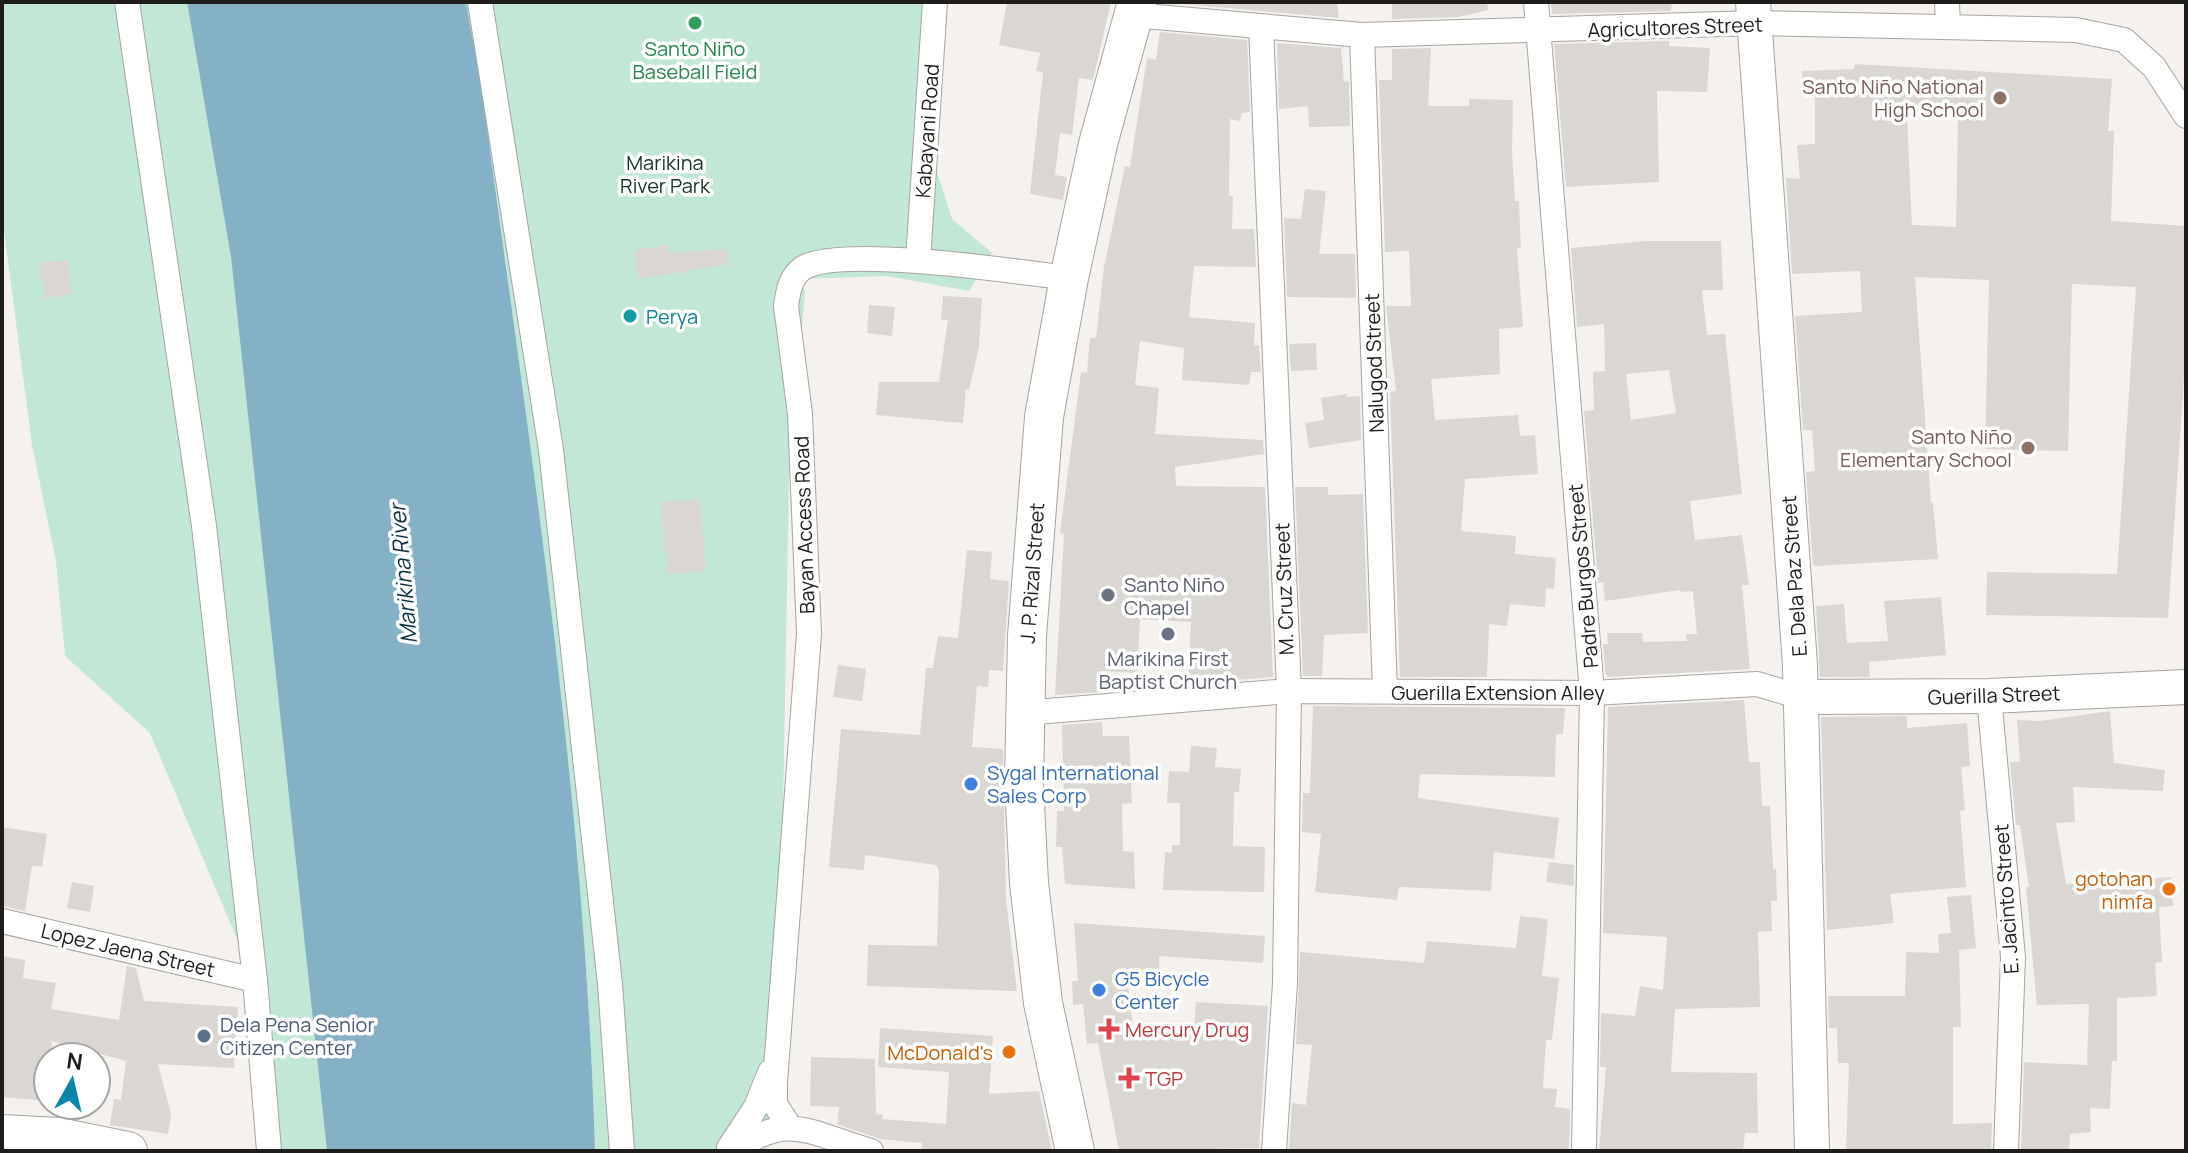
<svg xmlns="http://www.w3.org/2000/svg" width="2188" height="1153" font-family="Manrope,sans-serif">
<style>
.green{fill:#c1e7d5}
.water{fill:#85b1c6}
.building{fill:#dad7d3;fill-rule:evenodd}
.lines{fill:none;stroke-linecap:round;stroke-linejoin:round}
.street-casing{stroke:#a7a49f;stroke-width:26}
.secondary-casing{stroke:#a7a49f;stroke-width:36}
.primary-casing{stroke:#a7a49f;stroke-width:40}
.street{stroke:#fff;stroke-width:24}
.secondary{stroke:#fff;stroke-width:34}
.primary{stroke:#fff;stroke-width:38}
.leisure-dot{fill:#2e9e5b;stroke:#fff;stroke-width:3}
.education-dot{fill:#8d6e63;stroke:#fff;stroke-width:3}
.culture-dot{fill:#0f9aa8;stroke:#fff;stroke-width:3}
.worship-dot{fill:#6b7280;stroke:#fff;stroke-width:3}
.shop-dot{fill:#3f7fe0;stroke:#fff;stroke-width:3}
.food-dot{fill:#e8710a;stroke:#fff;stroke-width:3}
.health-dot{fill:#e0444e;stroke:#fff;stroke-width:3}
.service-dot{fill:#5c6f8a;stroke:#fff;stroke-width:3}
.labels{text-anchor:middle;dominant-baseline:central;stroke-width:7;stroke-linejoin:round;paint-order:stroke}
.street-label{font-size:20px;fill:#1e1d1c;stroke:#fff}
.leisure-label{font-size:20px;fill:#27864d;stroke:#fff}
.education-label{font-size:20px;fill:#785e54;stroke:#fff;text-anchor:end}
.park-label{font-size:20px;fill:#0e3526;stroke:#fff}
.culture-label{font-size:20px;fill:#0d838f;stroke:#fff;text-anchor:start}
.worship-label{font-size:20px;fill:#5b616d;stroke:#fff;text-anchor:start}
.shop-label{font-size:20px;fill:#366cbe;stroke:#fff;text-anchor:start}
.food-label{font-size:20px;fill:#c56008;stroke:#fff;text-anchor:end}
.service-label{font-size:20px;fill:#4e5e75;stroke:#fff;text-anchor:start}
.health-label{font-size:20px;fill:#be3a42;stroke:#fff;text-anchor:start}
.water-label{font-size:22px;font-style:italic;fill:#0a3242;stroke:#fff}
</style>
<rect width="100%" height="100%" fill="#f5f1ed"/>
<g class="green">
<path d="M2,2H187L231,257L327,1151H260L240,946L150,733L65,656L56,561L32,445L2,215Z"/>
<path d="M466,2H930L916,106L952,219L992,253L969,291L887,276L800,279L805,292L789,477L777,1142L762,1151H595C585,795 529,443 482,91Z"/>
</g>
<path class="water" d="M187,2H466L482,91C529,443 585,795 595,1151H327L231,257Z"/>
<g class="building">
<path d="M1007,2H1111L1093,80L1079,78L1072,135L1060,133L1055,175L1067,177L1063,200L1030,194L1043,72L1036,71L1040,53L999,45Z"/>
<path d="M1183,2H1337L1339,18L1183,4Z"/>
<path d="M1392,2H1487L1488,10L1459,17L1392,19Z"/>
<path d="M1551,2H1672L1671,11L1552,14Z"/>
<path d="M1160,32L1247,40L1250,112L1242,113L1240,121L1230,119L1229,196H1233L1232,229H1254L1256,267L1194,266L1189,317L1255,323L1254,345H1259L1261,372H1251L1249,385L1182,380L1184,348L1140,341L1135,385L1159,388L1155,434L1263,440L1264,454L1175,467L1176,486L1265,487L1273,677L1188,684L1191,622L1140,619L1137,673L1101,671L1102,692L1055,695L1064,534L1060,533L1081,372L1087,373L1090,338H1096L1104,267L1125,166L1130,167L1147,58L1156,60Z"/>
<path d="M1669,41V46L1710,48L1707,92L1657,91L1659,182L1566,187L1554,44Z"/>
<path d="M1277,43L1341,48L1344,82L1349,81L1350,126L1309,127L1308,106L1279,109Z"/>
<path d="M1431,48L1428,106H1469V99L1513,100L1512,153L1515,201H1519L1521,248H1517L1523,327L1499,329L1500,374L1431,379L1435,420L1518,415L1520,436L1535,435L1538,474L1465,479L1461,531L1516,536L1515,554L1556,558L1554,589L1546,588L1545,607L1510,604L1507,626L1489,624L1487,677H1400L1390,392L1396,391L1386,306H1411L1409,251L1385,252L1379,80H1392V49Z"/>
<path d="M1855,64L2112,79L2108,131H2114L2111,221L2186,226V347L2168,618L1986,615L1987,572L2117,574L2136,287L2072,284L2068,451L1985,449L1989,280L1915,277L1931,503H1933L1938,559L1813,566L1806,472L1815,471L1812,430H1803L1795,316L1862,312L1860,271L1792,274L1786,178L1800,179L1797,145L1815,144V91L1803,92L1802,71L1854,69ZM1907,116L1958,119L1956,227L1912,225Z"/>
<path d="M1305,189L1326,191L1319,254H1355L1356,298L1287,297L1284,218L1301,219Z"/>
<path d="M1646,241H1721L1723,290H1702L1707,335L1725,334L1742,494L1690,501L1695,540L1742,535L1749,585H1742L1750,669L1608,677L1605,672L1603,644H1608L1607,633H1642L1643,642L1687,641L1686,634H1697L1693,591L1680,592V590L1605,601L1603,582L1598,583L1584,411L1594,410L1593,372L1605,371L1604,324L1577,327L1571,248ZM1669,370L1676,413L1631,420L1626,374Z"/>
<path d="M668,245L670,253L727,249L729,264L639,279L634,250Z"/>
<path d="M68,260L72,294L44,298L39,263Z"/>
<path d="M943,296L982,298L979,347L969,390L966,389L963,423L876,415L879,382H939L948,320H941Z"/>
<path d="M869,305L895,307L892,336L867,333Z"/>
<path d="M1316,343L1317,370L1291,371L1289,344Z"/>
<path d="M1347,394V397L1360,396L1361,440L1309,448L1305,423L1324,420L1321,398Z"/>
<path d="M1295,487H1328V495L1363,494L1368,633L1324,635L1322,676H1303Z"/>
<path d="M700,499L706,571L667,574L661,502Z"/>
<path d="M967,550L992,552L990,579L1009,581L1003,671L989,670L988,687L977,686L972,747L1003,749L1006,900L1017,991L867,986L868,945L937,946L939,871L936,865L865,855L864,870L829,867L841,729L920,735L926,668H933L938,636L958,638Z"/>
<path d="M1941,597L1946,655L1869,662L1870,677H1820L1816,606L1844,604L1847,643L1888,641L1884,601Z"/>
<path d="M838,665L866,669L862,701L833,697Z"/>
<path d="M1744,700L1749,762H1760L1762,806H1770L1773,869H1776L1777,901H1771L1772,931L1758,932L1760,1007L1675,1009L1671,1072L1757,1073L1758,1133H1745L1743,1151H1599L1606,1067H1600L1601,1013L1635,1016L1640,986L1663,990L1667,937L1603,933L1608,707Z"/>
<path d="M1313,706L1565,708L1563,734H1556L1555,777L1420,774L1418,798L1559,818L1554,859L1494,852L1491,891L1399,887L1397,900L1315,892L1321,834L1302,832L1303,793H1310Z"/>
<path d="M2110,711L2114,763L2165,770L2163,791L2073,787L2075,822L2056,823L2066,884L2171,877L2173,906L2159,907L2162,962L2155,963L2157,996L2117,998V1061H2112L2110,1109L2090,1108L2091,1132L2070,1134L2069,1151H2021L2024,1062L2087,1065L2089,1004L2037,1005L2026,887H2029L2020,825H2016L2010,762H2020L2017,720L2040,721Z"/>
<path d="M1907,716V728L1967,723L1970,766L1961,767L1965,810L1960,811L1966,887L1890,894L1894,923L1827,930L1821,717Z"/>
<path d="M1102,722L1103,736H1129L1132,803L1122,804L1123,851L1134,852L1135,889L1065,884L1062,847H1056L1057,811H1064L1062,725Z"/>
<path d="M1191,746L1217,748L1215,767L1241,769L1239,792H1234L1233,846L1265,847L1264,892L1163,890L1165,852L1172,853V845H1180V803H1167L1169,771L1189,772Z"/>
<path d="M2,827L47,834L42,867L32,866L25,911L2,906Z"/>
<path d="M1549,862L1574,865V886L1546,882Z"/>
<path d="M72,882L94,886L90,912L67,908Z"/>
<path d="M1971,895L1976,948L1959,950L1961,1027H1953V1124L1992,1123L1991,1151H1846L1849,1063H1838L1837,1028H1829L1828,996H1905L1906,952L1939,953L1938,934L1951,933L1947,897Z"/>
<path d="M1520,916L1548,919L1542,976L1559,978L1552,1040H1546L1543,1088L1557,1089L1555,1107L1570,1109L1569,1151L1289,1149L1292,1103L1306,1105L1312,1045L1296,1044L1300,952L1424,963L1427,941L1516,948Z"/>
<path d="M1074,923L1265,936L1263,963L1159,956L1160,974L1127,975L1133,1028L1194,1032L1196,1002L1268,1006L1259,1148L1119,1151L1098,1043L1087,1044L1083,1004L1073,1005L1072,981H1078Z"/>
<path d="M2,956L25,960L23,978L56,983L51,1009L119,1020L127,966L136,968L144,1001L238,1007L234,1068L158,1064L171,1114L168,1134L110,1125L114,1099L121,1100L126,1061L52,1041L48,1101L2,1097Z"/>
<path d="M880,1028L993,1036L989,1094L1039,1091L1052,1151H921L922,1143L880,1139L837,1124L839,1107L810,1106L811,1057L875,1059L876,1114L883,1115L882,1119L946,1124L949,1072L878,1067Z"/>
</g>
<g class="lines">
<defs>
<g id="street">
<path d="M127,2L204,526L255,980L269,1151"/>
<path d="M480,2L551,450L610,984L622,1151"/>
<path d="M1536,2L1592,693L1584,1151"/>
<path d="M1947,2L1948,27"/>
<path d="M1134,15L1362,35L1755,23L2076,30L2124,40L2154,67L2186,116"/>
<path d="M1261,27L1289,691L1285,983L1274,1151"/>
<path d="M1362,35L1385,691"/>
<path d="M918,261L935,2"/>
<path d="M1989,696L2013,957L2006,1151"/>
<path d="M1024,713L1289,691L1592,693L1757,684L1801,697"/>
<path d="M2,921L255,980"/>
<path d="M789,1126L775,1104V1082L809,634L800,414L786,306C788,292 790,277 803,268C841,245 1018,272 1069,278"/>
<path d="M729,1148L756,1107L770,1072"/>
<path d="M733,1151C789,1110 810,1134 871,1151"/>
</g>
<g id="secondary">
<path d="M1753,2L1800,665L1812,1151"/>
<path d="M1801,697L1989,696L2186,687"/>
</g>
<g id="primary">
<path d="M2,1134L59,1137L128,1151"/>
<path d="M1075,1151L1043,1003L1029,883L1024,783L1027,636L1044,417L1069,278L1098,144L1137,2"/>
</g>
</defs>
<use href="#street" class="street-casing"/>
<use href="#secondary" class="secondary-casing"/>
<use href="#primary" class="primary-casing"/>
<use href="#street" class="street"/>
<use href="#secondary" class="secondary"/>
<use href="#primary" class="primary"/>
</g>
<circle class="leisure-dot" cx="695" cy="23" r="8"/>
<g class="education-dot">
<circle cx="2000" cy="98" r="8"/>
<circle cx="2028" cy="448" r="8"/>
</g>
<circle class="culture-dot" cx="630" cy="316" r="8"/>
<g class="worship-dot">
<circle cx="1108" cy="595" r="8"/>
<circle cx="1168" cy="634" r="8"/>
</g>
<g class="shop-dot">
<circle cx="971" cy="784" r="8"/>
<circle cx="1099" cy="990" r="8"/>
</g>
<g class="food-dot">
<circle cx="2169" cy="889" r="8"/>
<circle cx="1009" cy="1052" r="8"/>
</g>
<g class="health-dot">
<path d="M1105 1017h8v8h8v8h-8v8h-8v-8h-8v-8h8z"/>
<path d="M1125 1066h8v8h8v8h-8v8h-8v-8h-8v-8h8z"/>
</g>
<circle class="service-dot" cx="204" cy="1036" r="8"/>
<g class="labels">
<g class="street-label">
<text transform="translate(1675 27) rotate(-2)">Agricultores Street</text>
<text transform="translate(927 131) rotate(-86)">Kabayani Road</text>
<text transform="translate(1374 363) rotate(-92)">Nalugod Street</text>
<text transform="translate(804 525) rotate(-92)">Bayan Access Road</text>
<text transform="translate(1032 573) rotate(-86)">J. P. Rizal Street</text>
<text transform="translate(1583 576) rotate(-95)">Padre Burgos Street</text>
<text transform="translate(1794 576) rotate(-94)">E. Dela Paz Street</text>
<text transform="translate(1284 589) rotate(-92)">M. Cruz Street</text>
<text x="1498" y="692">Guerilla Extension Alley</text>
<text transform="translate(1994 695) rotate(-2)">Guerilla Street</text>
<text transform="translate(2006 899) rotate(-94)">E. Jacinto Street</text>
<text transform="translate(128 950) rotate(13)">Lopez Jaena Street</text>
</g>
<g class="leisure-label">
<text x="695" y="48">Santo Niño<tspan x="695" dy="23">Baseball Field</tspan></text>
</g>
<g class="education-label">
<text x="1984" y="86">Santo Niño National<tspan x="1984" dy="23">High School</tspan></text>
<text x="2012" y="436">Santo Niño<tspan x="2012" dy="23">Elementary School</tspan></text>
</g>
<g class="park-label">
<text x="665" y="162">Marikina<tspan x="665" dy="23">River Park</tspan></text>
</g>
<g class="culture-label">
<text x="646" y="316">Perya</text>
</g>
<g class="worship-label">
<text x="1124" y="584">Santo Niño<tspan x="1124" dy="23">Chapel</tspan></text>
<text x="1168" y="658" text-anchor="middle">Marikina First<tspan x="1168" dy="23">Baptist Church</tspan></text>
</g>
<g class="shop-label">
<text x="987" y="772">Sygal International<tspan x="987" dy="23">Sales Corp</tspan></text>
<text x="1115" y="978">G5 Bicycle<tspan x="1115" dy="23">Center</tspan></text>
</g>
<g class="food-label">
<text x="2153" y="878">gotohan<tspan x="2153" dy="23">nimfa</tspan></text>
<text x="993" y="1052">McDonald's</text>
</g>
<g class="service-label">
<text x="220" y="1024">Dela Pena Senior<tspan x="220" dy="23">Citizen Center</tspan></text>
</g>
<g class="health-label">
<text x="1125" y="1029">Mercury Drug</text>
<text x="1145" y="1078">TGP</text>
</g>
<g class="water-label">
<text transform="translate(403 574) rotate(-95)">Marikina River</text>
</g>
</g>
<rect width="2188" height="1153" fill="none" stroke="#1e1d1c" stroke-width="8"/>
<g transform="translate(72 1081) rotate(8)"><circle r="38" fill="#ffffff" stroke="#a5a5a4" stroke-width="2"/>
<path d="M0-6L14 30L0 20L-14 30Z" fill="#0885a9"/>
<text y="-12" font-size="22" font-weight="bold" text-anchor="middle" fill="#1e1d1c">N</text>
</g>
</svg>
